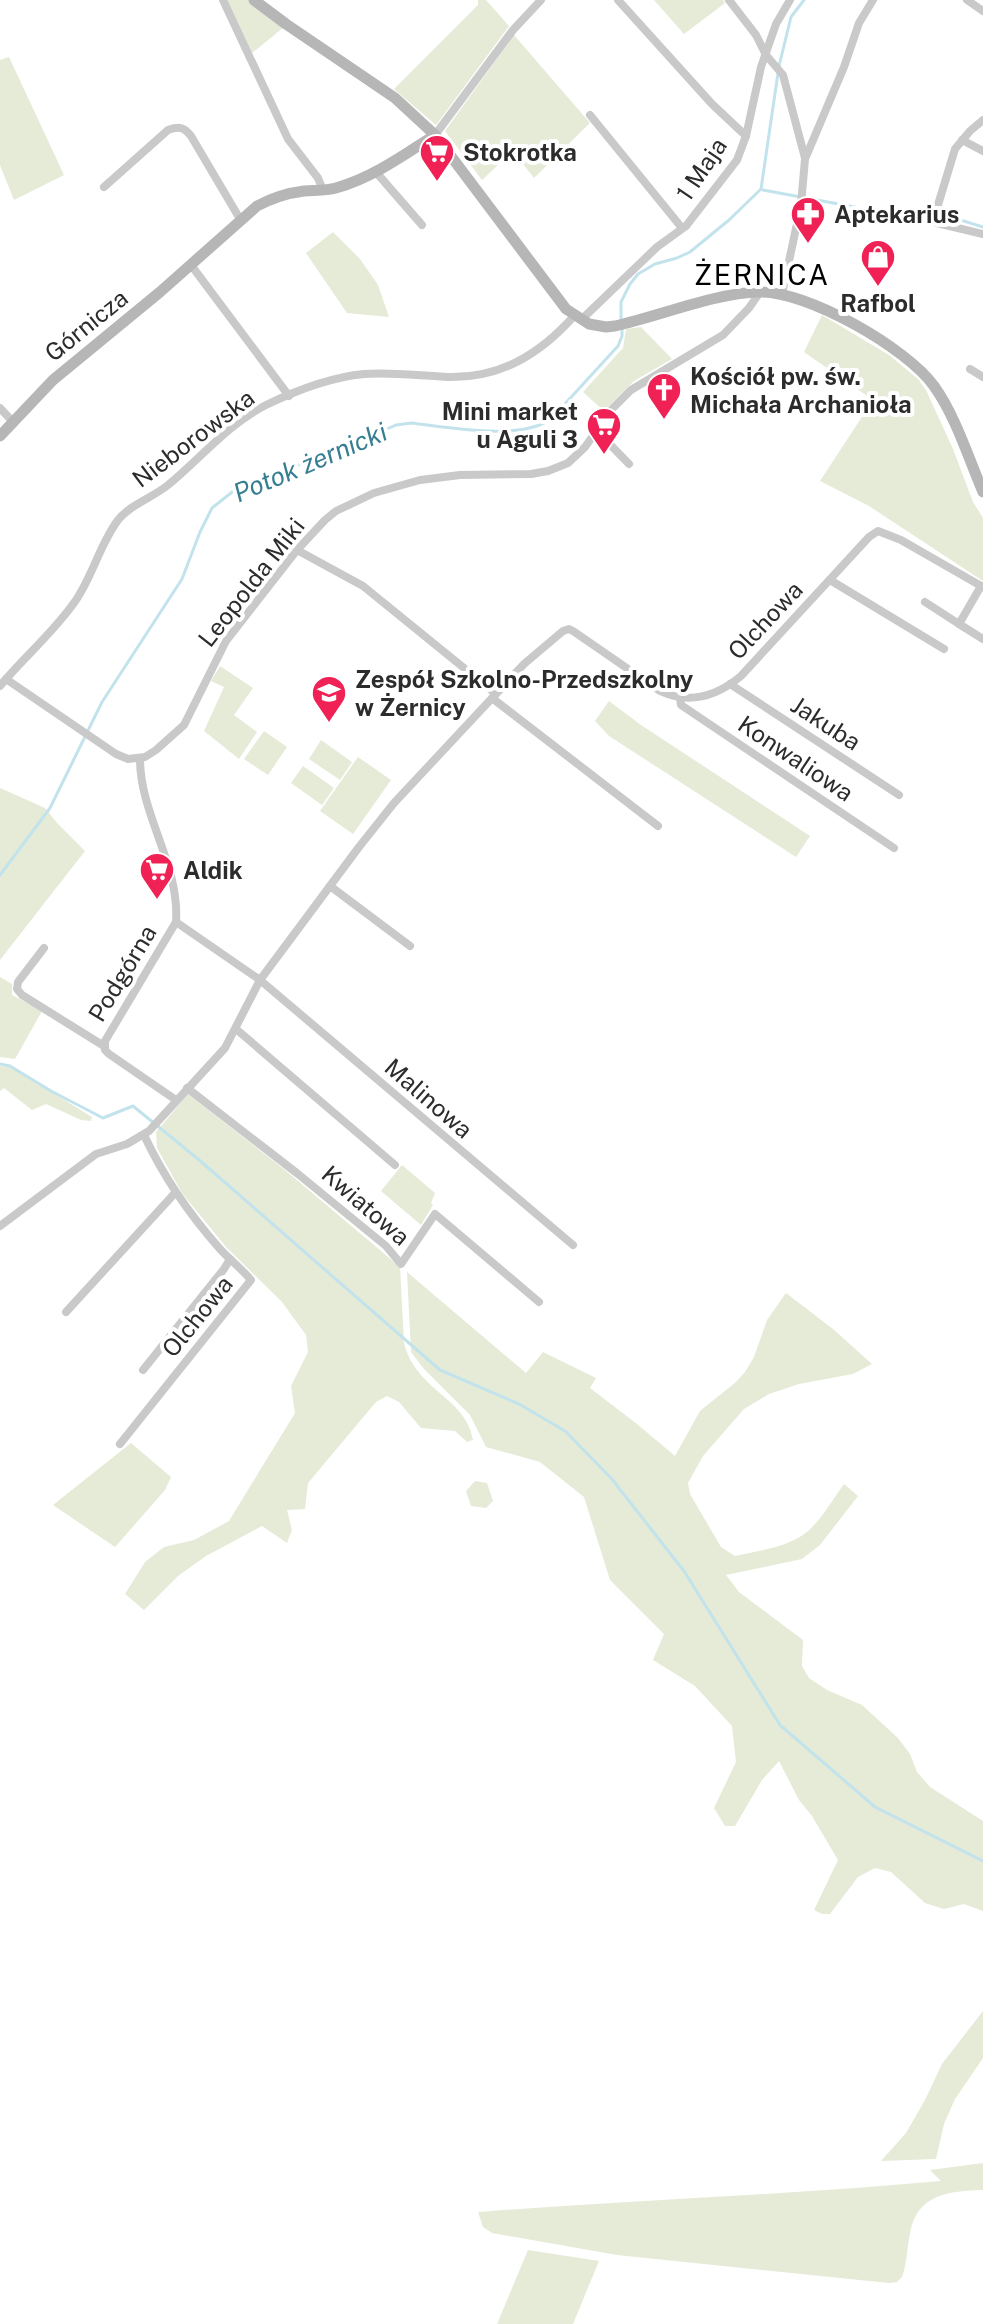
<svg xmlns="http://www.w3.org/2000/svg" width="983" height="2324" font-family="'Public Sans',sans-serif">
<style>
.green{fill:#e5ebd7}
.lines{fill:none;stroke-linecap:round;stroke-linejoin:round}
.stream{stroke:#c2e3ec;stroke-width:3}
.street{stroke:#c9c9c9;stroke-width:8}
.secondary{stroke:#b6b6b6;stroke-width:11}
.labels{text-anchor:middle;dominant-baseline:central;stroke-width:8;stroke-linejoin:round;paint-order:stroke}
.poi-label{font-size:24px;font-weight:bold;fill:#2c2c2c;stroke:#fff;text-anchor:start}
.street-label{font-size:24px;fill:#2c2c2c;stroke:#fff}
.water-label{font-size:26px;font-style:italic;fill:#367e92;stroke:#fff}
.quarter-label{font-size:28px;letter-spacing:2px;fill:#000;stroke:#fff}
</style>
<rect width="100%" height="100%" fill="#fff"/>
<g class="green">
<path d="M227,0H254L284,27L252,53Z"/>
<path d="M478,0H486L509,26L436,125L394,89L478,5Z"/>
<path d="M654,0H723L725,3L684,34Z"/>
<path d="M514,35L590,123L534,178L513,151L482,180L445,131Z"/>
<path d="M9,57L64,175L14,200L0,165V60Z"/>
<path d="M333,232L360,259L378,285L389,317L347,313L306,253Z"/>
<path d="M822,315L889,355L918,379L926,390L953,449L973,502L983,518V581L869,506L820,481L873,400L804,352Z"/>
<path d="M641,327L672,359L634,381L604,411L583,392L623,348L626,329Z"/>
<path d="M220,666L253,688L234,715L257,732L239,759L204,731L224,687L211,681Z"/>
<path d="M609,701L641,725L810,836L796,857L609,736L595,721Z"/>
<path d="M264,731L287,747L268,775L244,759Z"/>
<path d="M321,740L352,762L340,780L309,759Z"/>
<path d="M358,757L391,780L353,834L320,811Z"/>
<path d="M303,766L334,788L322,805L291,783Z"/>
<path d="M0,788L45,808L57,823L85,851L0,960Z"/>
<path d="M0,977L12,984V995L42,1011L15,1059L0,1057Z"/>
<path d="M0,1066L11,1067L92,1117L91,1121L81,1120L46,1104L32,1110L4,1088L0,1091Z"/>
<path d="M188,1094L285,1170L400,1267L404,1343C416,1391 466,1397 473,1440L467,1442L455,1431L421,1428L399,1402L387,1396L376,1402L308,1483L305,1509L287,1510L292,1530L287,1543L262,1526L206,1556L178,1576L144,1610L125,1594L145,1562L164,1547L194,1540L229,1521L295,1413L291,1386L308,1352L306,1335L282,1302L226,1247L182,1193L157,1148L156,1132Z"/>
<path d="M402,1165L435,1193L431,1203L433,1205L421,1225L381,1191Z"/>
<path d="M407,1272L526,1373L543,1352L596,1378L590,1388L637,1424L675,1456L700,1411L736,1382L745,1372L754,1357L767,1320L786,1293L833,1329L872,1364L853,1374L799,1384L769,1394L744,1409L703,1456L688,1483L690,1494L721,1547L735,1556C757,1551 783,1548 803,1535C820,1523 832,1500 844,1484L858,1496L820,1545L802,1559L726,1575L739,1592L803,1640L802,1666L809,1678L827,1690L862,1705L898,1738L910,1754L917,1772L930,1787L983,1821V1911L964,1904L944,1909L925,1903L891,1872L875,1868L858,1877L830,1914H822L814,1910L838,1860L812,1816L799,1800L779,1761L762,1780L735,1826H725L714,1808L736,1762L732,1726L695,1686L653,1660L664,1634L610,1580L584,1497L540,1462L486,1447L470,1415L424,1369L411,1352Z"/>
<path d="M131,1443L171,1477L165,1490L115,1547L53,1505Z"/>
<path d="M475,1481L487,1483L493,1501L486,1508L471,1506L466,1491Z"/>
<path d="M983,2011V2058L955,2099L944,2124L936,2159L881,2161L906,2133L925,2100L942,2064Z"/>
<path d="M983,2163V2190C949,2191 917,2194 910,2233C907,2248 907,2263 902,2277L897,2282L889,2283L617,2255L492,2233L483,2227L478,2212C632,2200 787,2195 941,2181L930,2170Z"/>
<path d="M528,2250L599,2261L573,2324H497Z"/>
</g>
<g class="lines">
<g class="stream">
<path d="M779,66L791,17L804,0"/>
<path d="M763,190L903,216H948L983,227"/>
<path d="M621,320V302L630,284L638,274L655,264L677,258L690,252L729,220L761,189L778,73"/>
<path d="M0,875L50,808L102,702L182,579L200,532L212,508L241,485L330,454L396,425L411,423C447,427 522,442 552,418L618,346L622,336V327"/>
<path d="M0,1064L10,1066L51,1091L103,1118L133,1106L198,1159L440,1370L519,1404L565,1431L611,1478L684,1571L780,1725L875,1807L983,1861"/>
</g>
<g class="street">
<path d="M223,0L288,139L318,178L323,190"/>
<path d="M618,0L712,104L746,136"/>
<path d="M729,0L756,35L766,55L783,75L805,158"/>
<path d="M967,0L983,11"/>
<path d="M590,115L682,228"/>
<path d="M983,120L970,131L955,149L934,218L937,223L983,234"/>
<path d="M435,135L513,30L541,0"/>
<path d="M962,140L983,151"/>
<path d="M375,171L422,225"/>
<path d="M104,187L168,130C179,126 184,127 191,136L240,219"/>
<path d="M191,265L289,396"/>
<path d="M782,294L801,205L805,159L844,67L859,23L873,0"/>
<path d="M581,320L657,247L686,226L737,160L746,136L761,67L776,24L790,0"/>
<path d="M970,369L983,377"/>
<path d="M0,408L13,422"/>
<path d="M597,431L629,464"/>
<path d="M297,550L363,586L496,694"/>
<path d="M830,580L944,649"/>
<path d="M925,602L959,624L981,586"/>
<path d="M959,624L983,639"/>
<path d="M6,679L116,754L128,759L145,757L156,750L184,725L226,641L297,550L325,520L336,511L374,493L420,480L460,475L531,474L548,471L568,463L585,447L612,409L631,390L723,335L749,308L760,292"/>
<path d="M730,684L899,795"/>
<path d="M0,686C24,657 55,631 76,600C93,575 100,544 118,520C131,504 152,498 168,485C200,459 228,424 266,405C295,391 332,377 364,374C392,372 421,376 449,377C501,378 540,354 574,316"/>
<path d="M492,698L658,826"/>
<path d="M680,698L681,705L894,848"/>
<path d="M140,759C140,815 180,865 176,922L260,980L573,1245"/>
<path d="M330,886L410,946"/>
<path d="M176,922L105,1041V1050L109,1054L176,1100"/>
<path d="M44,948L18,982L17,989L22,995L104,1046"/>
<path d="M236,1029L395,1165"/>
<path d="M187,1088L298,1174L386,1246L401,1264L435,1214L539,1302"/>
<path d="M0,1226L96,1154L127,1144L149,1131L225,1048L260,980L359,847L394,803L524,664L563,631L569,629L573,631L660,691C690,705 717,696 741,676L869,537L878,531L901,540L983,587"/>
<path d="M66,1312L175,1193"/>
<path d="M143,1370L224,1269L230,1259"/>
<path d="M120,1444L251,1280C242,1269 230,1260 220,1249C189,1214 164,1178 144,1135"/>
</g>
<g class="secondary">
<path d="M254,0L286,24L395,98L435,135L566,309L589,324L606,327L615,326C660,316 715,293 759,292C806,290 907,348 934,386C956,417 968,457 983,492"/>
<path d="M0,436L53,380L160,292L257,206C272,198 288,193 304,191C315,190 325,191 336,188C372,178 404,155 435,135"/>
</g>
</g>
<defs>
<symbol id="supermarket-pin" viewBox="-11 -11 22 30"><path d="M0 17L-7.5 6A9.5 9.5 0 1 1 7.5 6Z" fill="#ef2155" stroke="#fff"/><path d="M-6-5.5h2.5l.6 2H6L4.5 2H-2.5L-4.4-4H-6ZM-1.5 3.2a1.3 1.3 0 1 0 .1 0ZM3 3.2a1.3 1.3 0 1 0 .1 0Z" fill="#fff"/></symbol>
<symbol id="pharmacy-pin" viewBox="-11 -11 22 30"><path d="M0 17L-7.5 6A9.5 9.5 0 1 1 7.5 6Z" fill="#ef2155" stroke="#fff"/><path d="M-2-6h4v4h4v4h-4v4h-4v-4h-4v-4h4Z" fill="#fff"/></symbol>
<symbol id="shop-pin" viewBox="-11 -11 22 30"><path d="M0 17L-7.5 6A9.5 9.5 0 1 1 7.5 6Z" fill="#ef2155" stroke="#fff"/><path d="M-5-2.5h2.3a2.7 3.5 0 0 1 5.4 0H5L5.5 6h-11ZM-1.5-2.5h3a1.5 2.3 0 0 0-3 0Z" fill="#fff"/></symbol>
<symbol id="church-pin" viewBox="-11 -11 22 30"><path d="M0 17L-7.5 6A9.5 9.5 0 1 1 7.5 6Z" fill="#ef2155" stroke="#fff"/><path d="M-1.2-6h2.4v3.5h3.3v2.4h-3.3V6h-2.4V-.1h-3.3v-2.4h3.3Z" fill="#fff"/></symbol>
<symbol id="school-pin" viewBox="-11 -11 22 30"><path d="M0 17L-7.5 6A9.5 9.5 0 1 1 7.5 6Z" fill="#ef2155" stroke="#fff"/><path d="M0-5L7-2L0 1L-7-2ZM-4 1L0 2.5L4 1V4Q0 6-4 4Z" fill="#fff"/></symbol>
</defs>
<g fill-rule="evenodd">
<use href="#supermarket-pin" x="417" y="132" width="40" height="54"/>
<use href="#pharmacy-pin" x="788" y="194" width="40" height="54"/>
<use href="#shop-pin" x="858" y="237" width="40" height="54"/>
<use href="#church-pin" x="644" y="370" width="40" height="54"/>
<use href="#supermarket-pin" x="584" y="405" width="40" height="54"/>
<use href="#school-pin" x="309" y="673" width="40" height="54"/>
<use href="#supermarket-pin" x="137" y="850" width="40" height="54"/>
</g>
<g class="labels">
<g class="poi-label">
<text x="463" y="152">Stokrotka</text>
<text x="834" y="214">Aptekarius</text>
<text x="878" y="303" text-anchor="middle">Rafbol</text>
<text x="690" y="376">Kościół pw. św.<tspan x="690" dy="28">Michała Archanioła</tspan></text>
<text x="578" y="411" text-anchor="end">Mini market<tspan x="578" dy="28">u Aguli 3</tspan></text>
<text x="355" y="679">Zespół Szkolno-Przedszkolny<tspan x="355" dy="28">w Żernicy</tspan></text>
<text x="183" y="870">Aldik</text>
</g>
<g class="street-label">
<text transform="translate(701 169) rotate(-56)">1 Maja</text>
<text transform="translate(86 325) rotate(-39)">Górnicza</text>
<text transform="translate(193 438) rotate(-37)">Nieborowska</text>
<text transform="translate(251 582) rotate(-52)">Leopolda Miki</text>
<text transform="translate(765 620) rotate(-47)">Olchowa</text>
<text transform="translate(826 723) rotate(33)">Jakuba</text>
<text transform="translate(796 758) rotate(34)">Konwaliowa</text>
<text transform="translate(122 973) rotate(-59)">Podgórna</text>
<text transform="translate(429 1098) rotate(41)">Malinowa</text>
<text transform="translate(366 1205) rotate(41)">Kwiatowa</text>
<text transform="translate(197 1316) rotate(-51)">Olchowa</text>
</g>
<g class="water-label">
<text transform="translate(310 462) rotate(-23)">Potok żernicki</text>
</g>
<g class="quarter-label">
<text x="762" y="274">ŻERNICA</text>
</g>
</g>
</svg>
